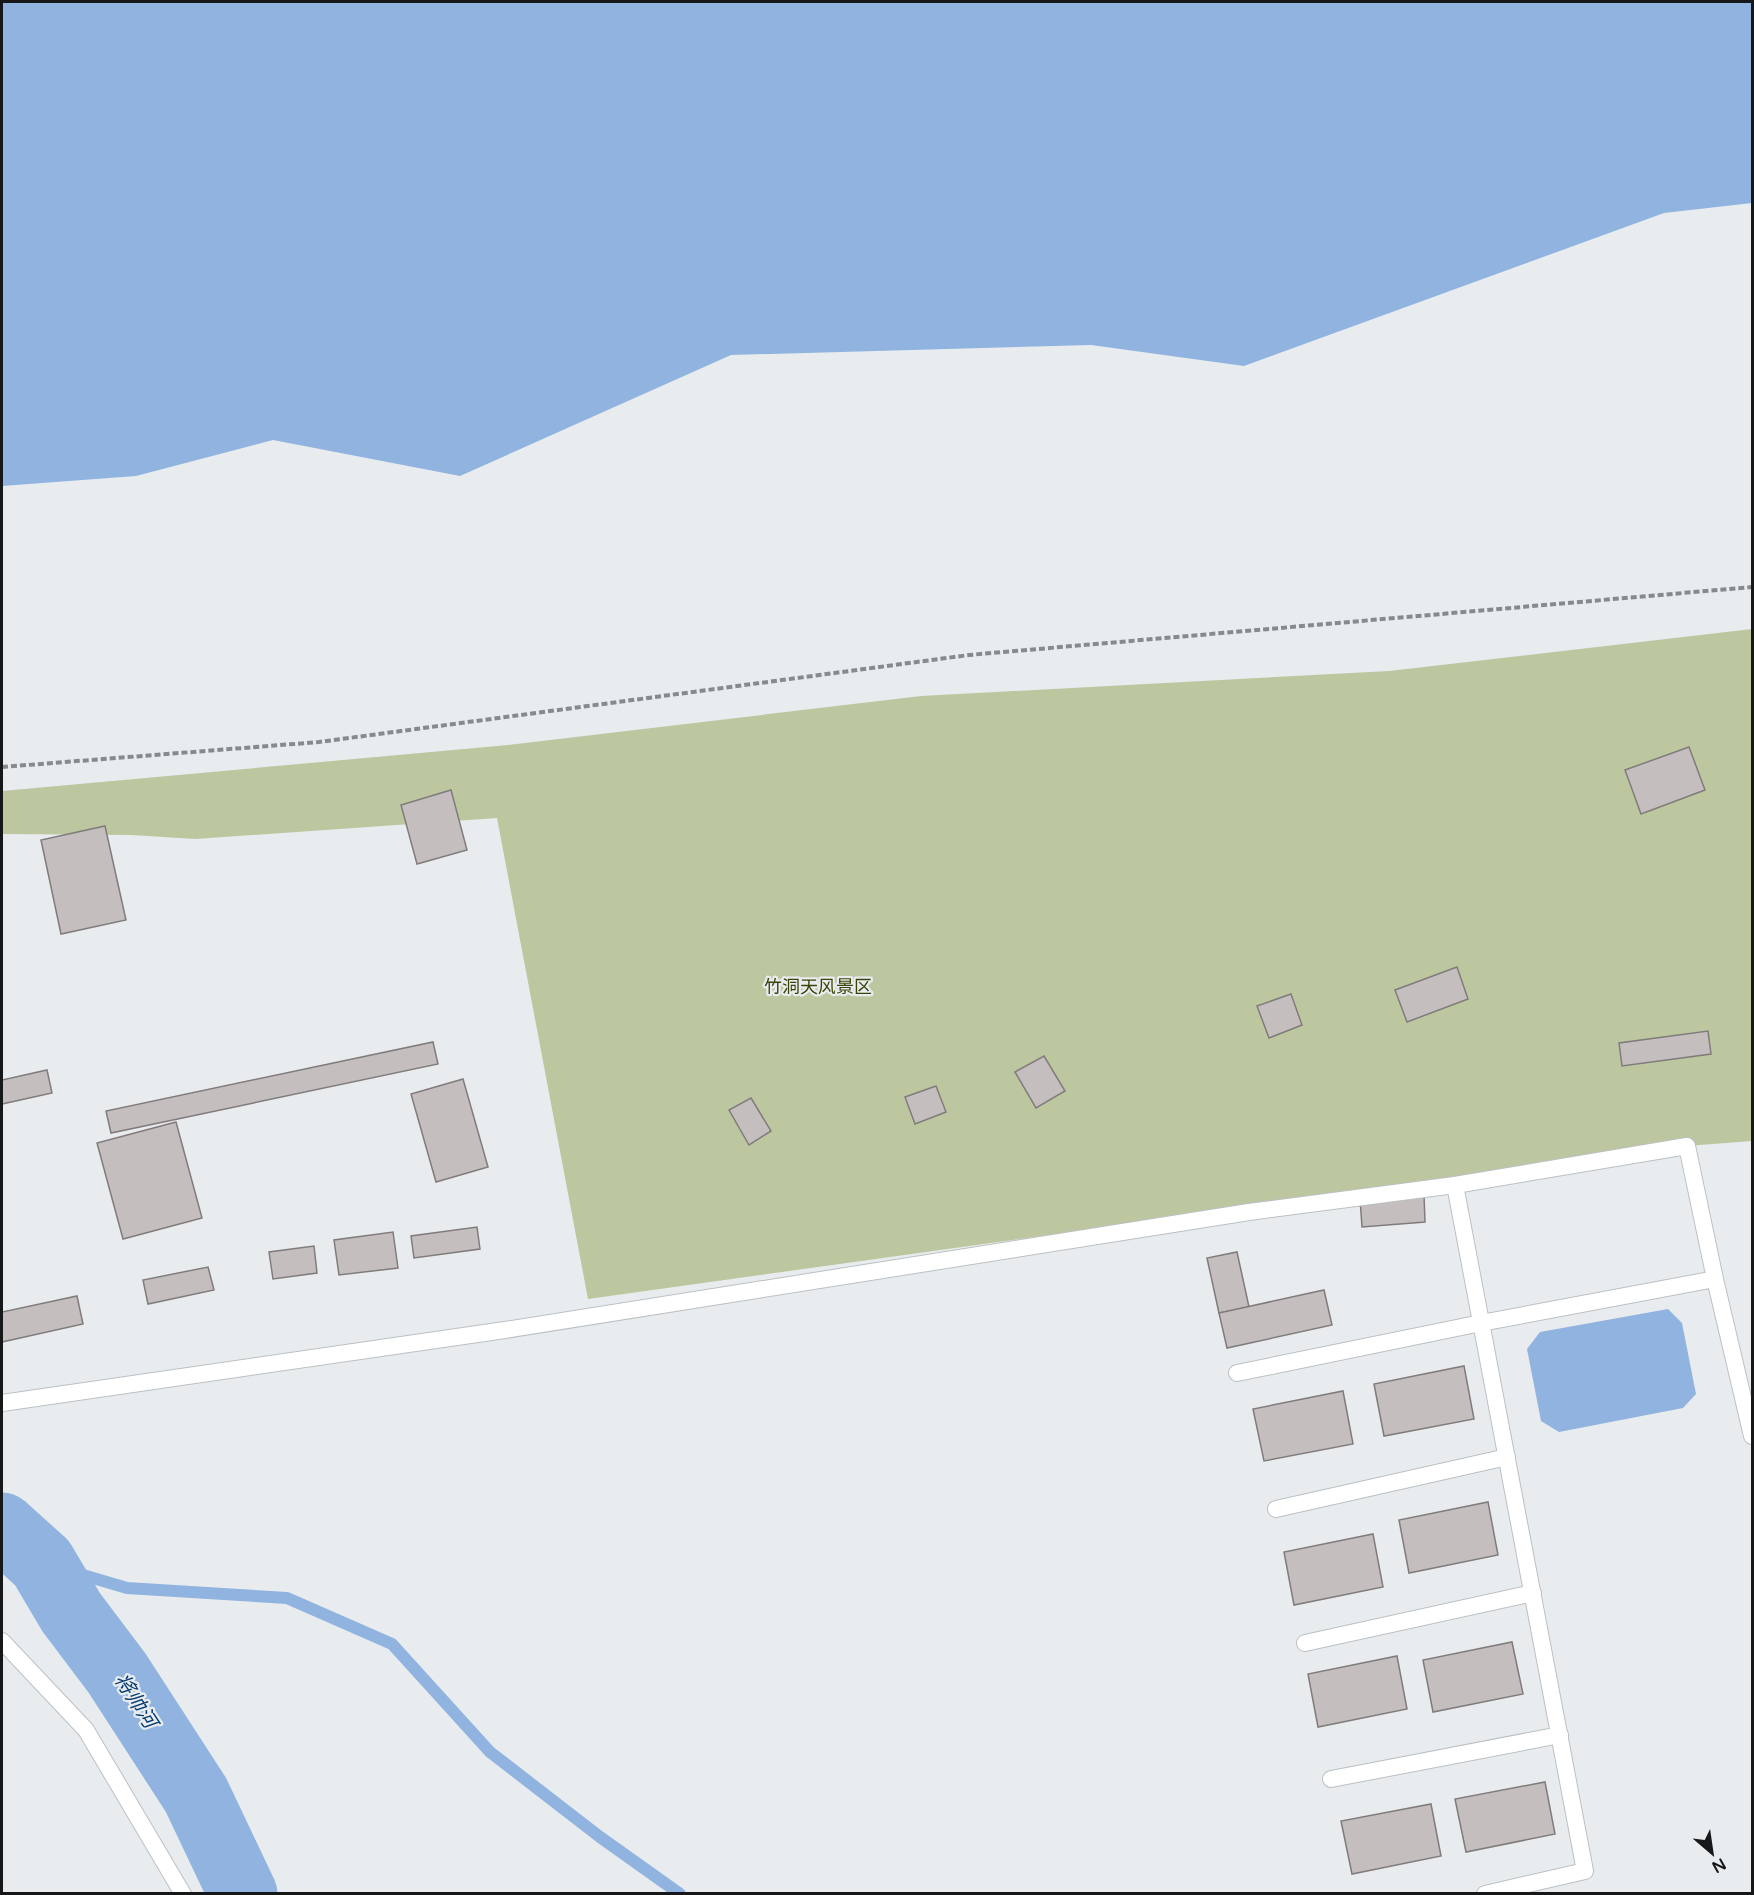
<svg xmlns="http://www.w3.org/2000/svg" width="1754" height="1895" font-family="'Varela Round','Noto Sans SC',sans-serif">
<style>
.green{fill:#bcc7a0}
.water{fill:#90b4df}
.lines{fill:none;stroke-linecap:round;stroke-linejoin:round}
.stream{stroke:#90b4df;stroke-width:12}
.river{stroke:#90b4df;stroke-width:69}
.building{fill:#c4bfbe;stroke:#817c7b;stroke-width:1.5}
.service-casing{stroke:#bcc0c3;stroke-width:18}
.path{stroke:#878a8c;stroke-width:4;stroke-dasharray:6 3;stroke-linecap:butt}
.service{stroke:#fff;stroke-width:16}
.labels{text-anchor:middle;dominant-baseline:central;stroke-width:4.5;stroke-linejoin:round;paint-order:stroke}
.park-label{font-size:18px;fill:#384406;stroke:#e8ecef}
.water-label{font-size:20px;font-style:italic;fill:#073d71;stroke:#e8ecef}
</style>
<rect width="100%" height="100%" fill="#e8ecef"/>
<path class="green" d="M1752,629V1141L1687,1146L588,1299L497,818L195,839L131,835L2,834V791L508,745L921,696L1389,671Z"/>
<g class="water">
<path d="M2,2H1752V203L1664,213L1244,366L1091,345L731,355L460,476L273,440L136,476L2,486Z"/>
<path d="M1668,1309L1682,1323L1696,1394L1683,1408L1559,1432L1541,1421L1527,1349L1540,1332Z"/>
</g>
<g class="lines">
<path class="stream" d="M42,1563L127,1588L287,1598L392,1644L490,1752L600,1837L680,1894"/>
<path class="river" d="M2,1527L42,1563L71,1612L117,1673L196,1795L243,1894"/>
</g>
<g class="building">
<path d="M1689,747L1705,790L1641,814L1625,770Z"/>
<path d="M451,790L467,850L417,864L401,805Z"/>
<path d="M105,826L126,920L61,934L41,840Z"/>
<path d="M1457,967L1468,999L1407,1022L1395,990Z"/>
<path d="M1291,994L1302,1025L1269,1038L1257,1006Z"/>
<path d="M1708,1031L1711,1054L1622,1066L1619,1043Z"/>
<path d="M433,1042L438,1064L111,1133L106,1111Z"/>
<path d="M1044,1056L1065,1091L1036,1108L1015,1072Z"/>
<path d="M47,1070L52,1093L2,1104V1080Z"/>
<path d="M463,1079L488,1167L436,1182L411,1094Z"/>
<path d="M936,1086L946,1112L915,1124L905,1097Z"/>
<path d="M751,1098L771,1131L749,1145L729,1110Z"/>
<path d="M176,1122L202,1218L123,1239L97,1143Z"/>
<path d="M1424,1195L1425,1222L1362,1227L1360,1199Z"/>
<path d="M477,1227L480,1249L414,1258L411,1236Z"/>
<path d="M393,1232L398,1268L339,1275L334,1240Z"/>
<path d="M314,1246L317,1273L273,1279L269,1252Z"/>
<path d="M1237,1252L1249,1307L1219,1313L1207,1258Z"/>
<path d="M208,1267L214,1290L148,1304L143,1280Z"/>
<path d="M1324,1290L1332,1325L1227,1348L1219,1313Z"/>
<path d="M77,1296L83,1324L2,1342V1312Z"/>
<path d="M1464,1366L1474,1419L1384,1436L1374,1384Z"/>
<path d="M1343,1391L1353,1444L1264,1461L1253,1409Z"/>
<path d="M1488,1502L1498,1555L1409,1573L1399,1520Z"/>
<path d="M1373,1534L1383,1587L1294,1605L1284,1552Z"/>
<path d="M1512,1642L1523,1694L1433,1712L1423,1660Z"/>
<path d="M1397,1656L1407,1709L1318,1727L1308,1674Z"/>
<path d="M1545,1782L1555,1834L1466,1852L1455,1799Z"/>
<path d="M1431,1804L1441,1856L1352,1874L1341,1821Z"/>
</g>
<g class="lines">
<defs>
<g id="service">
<path d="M1455,1185L1585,1871L1485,1894"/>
<path d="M1237,1373L1481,1323L1715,1279"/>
<path d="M2,1403L505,1330L1249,1212L1455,1185L1687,1146L1715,1279L1752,1436"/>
<path d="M1276,1509L1507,1457"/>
<path d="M2,1641L86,1730L183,1894"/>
<path d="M1305,1643L1533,1593"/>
<path d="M1331,1779L1560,1735"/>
</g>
</defs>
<use href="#service" class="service-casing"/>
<path class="path" d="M2,767L319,742L969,655L1752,587"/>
<use href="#service" class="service"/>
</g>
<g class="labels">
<g class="park-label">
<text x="818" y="987">竹洞天风景区</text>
</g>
<g class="water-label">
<text transform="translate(135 1701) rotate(57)">将帅河</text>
</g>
</g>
<rect width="1754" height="1895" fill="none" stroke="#151718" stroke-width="6"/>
<g transform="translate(1712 1853) rotate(151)" stroke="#e8ecef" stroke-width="4.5" paint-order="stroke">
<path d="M0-4.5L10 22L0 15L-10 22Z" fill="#151718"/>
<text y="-9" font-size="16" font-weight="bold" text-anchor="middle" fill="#151718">N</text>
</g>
</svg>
